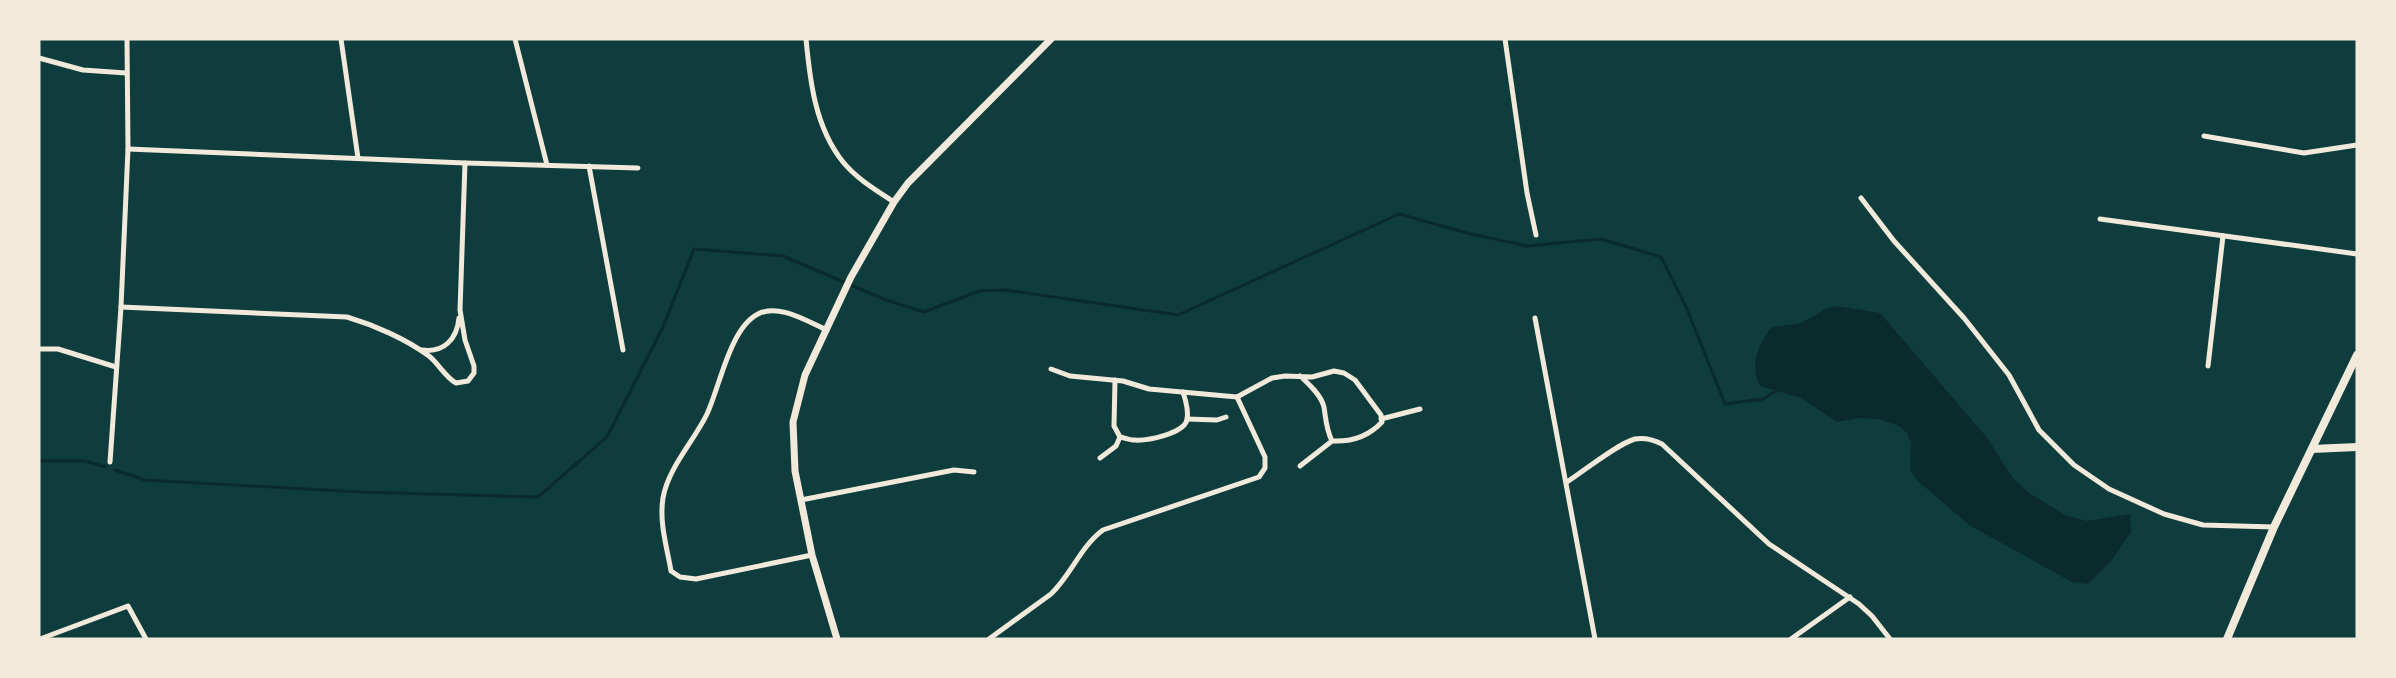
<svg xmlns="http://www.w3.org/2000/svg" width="2396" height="678" font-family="'Fira Sans',sans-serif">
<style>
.water{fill:#0a2a2b}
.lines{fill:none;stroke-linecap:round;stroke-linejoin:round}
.stream{stroke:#0a2a2b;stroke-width:3}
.minor{stroke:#f1e9da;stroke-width:5}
.tertiary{stroke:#f1e9da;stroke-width:7}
.secondary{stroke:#f1e9da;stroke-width:8}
</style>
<rect width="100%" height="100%" fill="#0f3d3e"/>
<path class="water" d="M1837,306L1880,313L1988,439L2012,477L2029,493L2065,515L2087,521L2130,514L2131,532L2111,561L2088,584L2072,582L1969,525L1919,482L1910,471L1911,443L1907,433L1899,426L1878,419L1859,418L1837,422L1801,398L1760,386C1749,366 1758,344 1772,327L1802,323L1825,309Z"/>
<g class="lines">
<g class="stream">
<path d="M39,461H85L105,467"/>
<path d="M115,470L145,480L361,492L538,497L607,437L663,327L694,249L783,256L886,300L924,312L979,291L1005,290L1178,315L1399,214L1467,233L1527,246L1601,239L1661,257L1687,309L1725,404L1763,399L1776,391"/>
</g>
<g class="minor">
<path d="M341,39L358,158"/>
<path d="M515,39L547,165"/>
<path d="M806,39C810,81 815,127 843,162C857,179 876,190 894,202"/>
<path d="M1505,39L1527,193L1536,235"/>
<path d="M39,58L83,70L126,73"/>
<path d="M2204,136L2304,153L2357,145"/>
<path d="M128,149L465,163L638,168"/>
<path d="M589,166L623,350"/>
<path d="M1861,198L1894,241L1964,318L2009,375L2039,430L2074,465L2109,489L2164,514L2203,525L2274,527"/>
<path d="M2100,219L2357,254"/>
<path d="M121,307L347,317C374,325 406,339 429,356C439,364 445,377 456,383L468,381L474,373V366L465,340L460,310L465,163"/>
<path d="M1535,318L1595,639"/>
<path d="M39,349H58L116,367"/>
<path d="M422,350C444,353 457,339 459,318"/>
<path d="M2208,366L2223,236"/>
<path d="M1051,369L1070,376L1123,381L1149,389L1237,397L1272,378L1285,376L1312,377L1334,371L1344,373L1355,380L1381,415L1382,422C1369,436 1351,442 1332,441C1326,429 1326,420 1324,407C1321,395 1309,384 1300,376"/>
<path d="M1115,380L1114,426L1120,437C1125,438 1130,440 1134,440C1147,441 1183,434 1187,420C1189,411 1186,401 1183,392"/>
<path d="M1187,419L1217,420L1226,417"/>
<path d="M1381,419L1420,409"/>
<path d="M1100,458L1116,446L1120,437"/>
<path d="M110,462L121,307L128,149L127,39"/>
<path d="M1300,466L1332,441"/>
<path d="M1567,482C1584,471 1617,444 1635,439C1645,437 1654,440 1662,444L1769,544L1859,604L1872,616L1890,639"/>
<path d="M801,500L954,470L974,472"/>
<path d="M812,555L696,579L680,577L671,571C667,547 659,523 663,498C668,468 694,441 707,414C720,386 730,328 758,314C779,303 808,322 827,330"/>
<path d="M40,639L128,606L146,639"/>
<path d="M989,639L1051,594C1071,575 1081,546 1103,530L1259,477L1265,468V457L1237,397"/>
<path d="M1791,639L1850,597"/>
</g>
<path class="tertiary" d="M837,639L812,555L795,471L793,422L805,375L851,277L894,202L908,183L1051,39"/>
<g class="secondary">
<path d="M2312,449L2357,447"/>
<path d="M2227,639L2274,527L2357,355"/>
</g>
</g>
<rect width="2396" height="678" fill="none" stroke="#f1e9da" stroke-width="81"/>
</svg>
